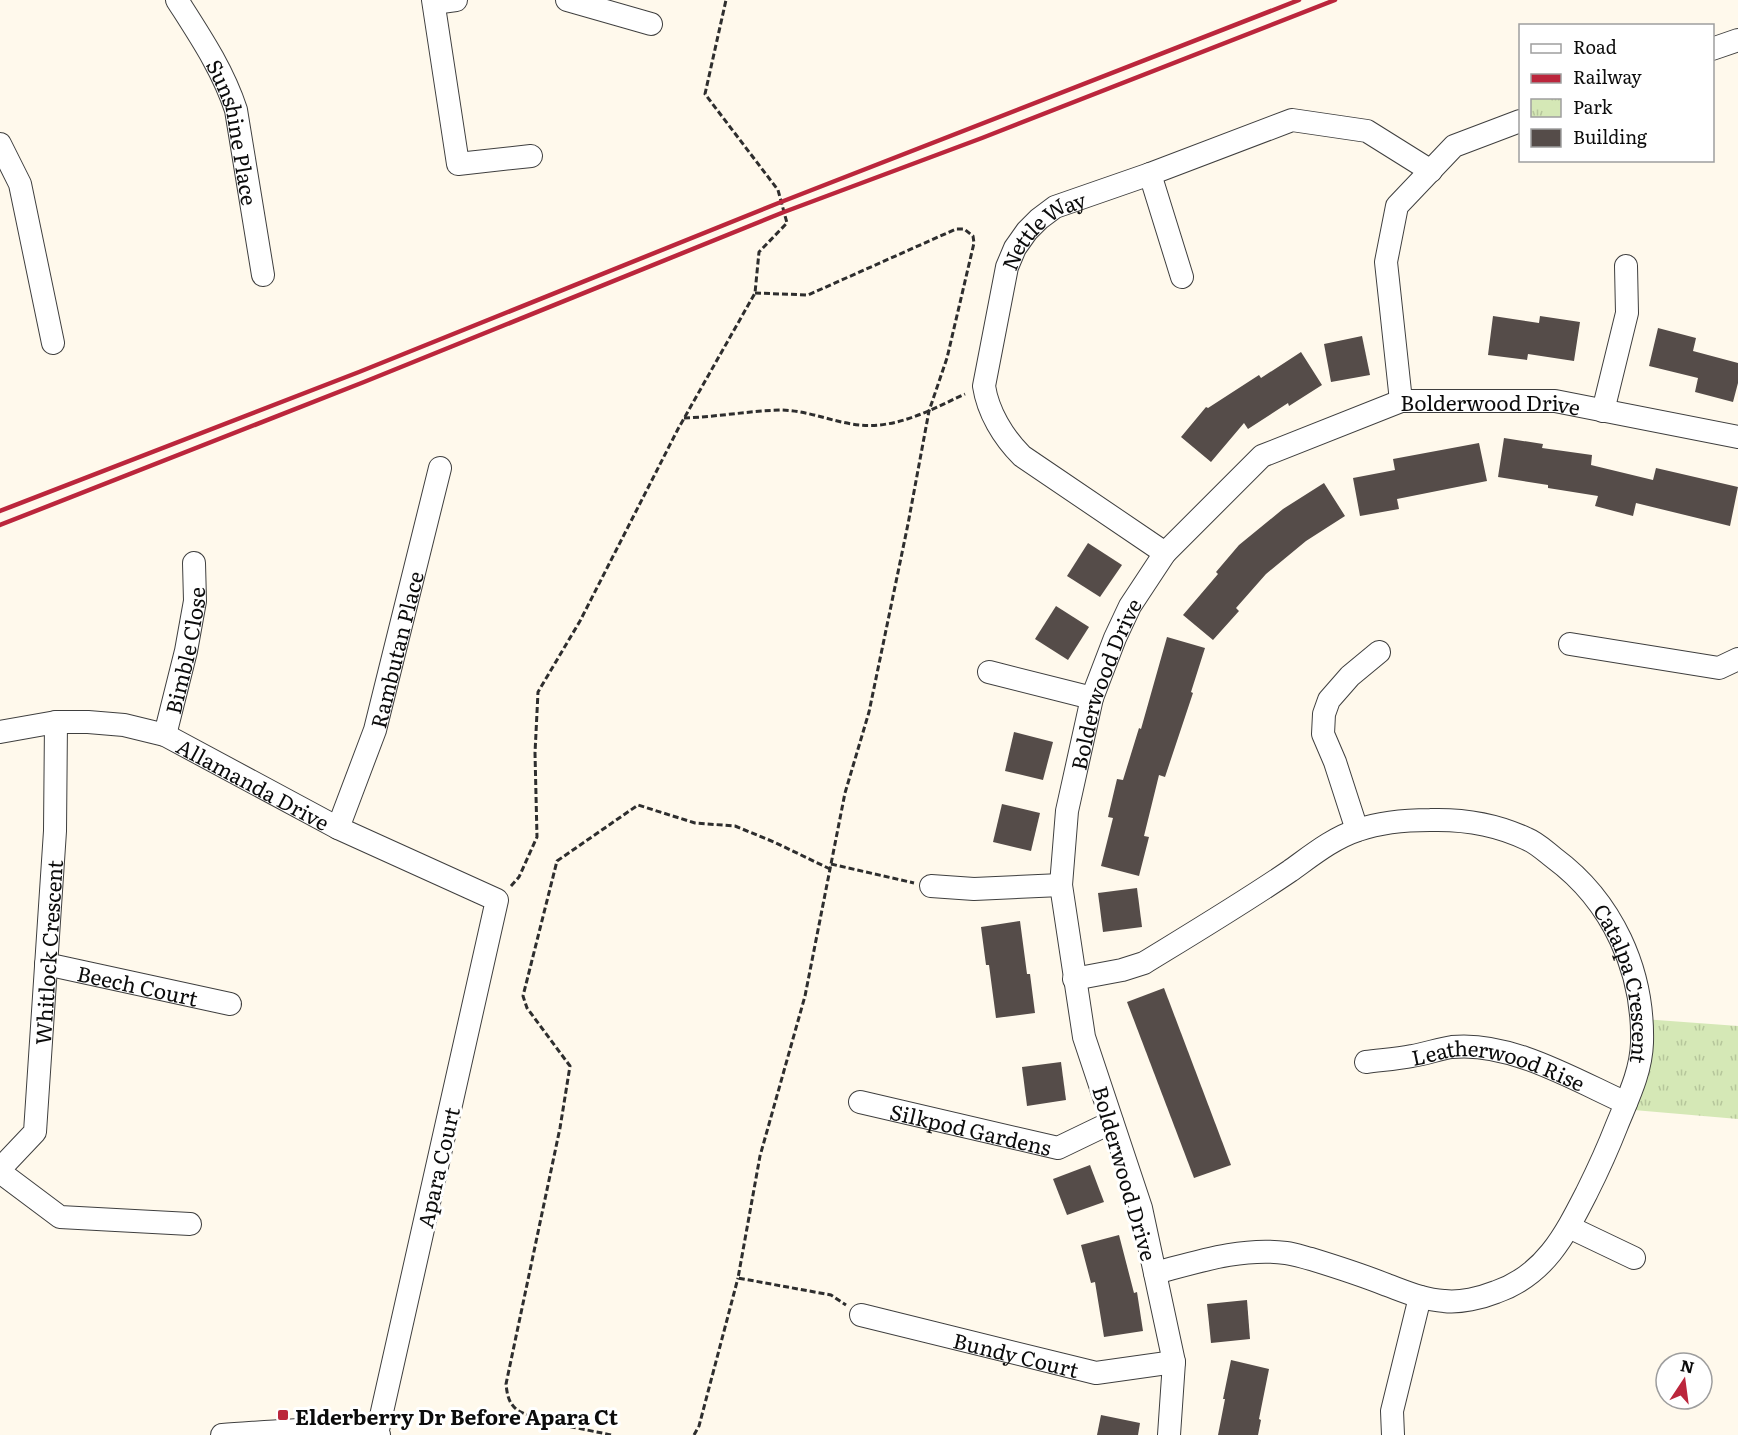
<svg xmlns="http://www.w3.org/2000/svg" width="1738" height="1435" font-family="Literata,serif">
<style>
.park{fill:url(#park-tufts)}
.building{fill:#554c49}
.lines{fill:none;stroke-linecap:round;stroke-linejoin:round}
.minor-casing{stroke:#3f3f3f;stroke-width:24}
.path{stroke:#2e2e2e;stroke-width:3;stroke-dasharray:6 3;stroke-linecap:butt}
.minor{stroke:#fff;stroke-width:22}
.rail{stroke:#bb263c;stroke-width:4.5}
.poi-dot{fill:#bb263c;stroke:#fff;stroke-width:2}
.labels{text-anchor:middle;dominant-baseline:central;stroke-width:6;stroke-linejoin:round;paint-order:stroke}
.street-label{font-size:21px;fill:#0c0c0c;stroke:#fff}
.poi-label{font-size:21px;font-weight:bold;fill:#0c0c0c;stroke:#fff;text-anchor:start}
</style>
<defs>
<pattern id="park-tufts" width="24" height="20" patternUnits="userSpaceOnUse" patternTransform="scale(1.5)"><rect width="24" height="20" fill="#d5e8b6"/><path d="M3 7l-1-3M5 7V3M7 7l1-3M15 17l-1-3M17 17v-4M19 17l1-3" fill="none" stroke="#b6c69b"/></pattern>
</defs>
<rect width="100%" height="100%" fill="#fff9ec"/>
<path class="park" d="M1643,1019L1738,1026V1119L1622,1109Z"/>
<g class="building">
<path d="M1493,316L1539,323L1540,316L1580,322L1574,361L1528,354L1527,360L1488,355Z"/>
<path d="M1658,328L1696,338L1693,351L1738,363V383L1733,402L1695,392L1698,378L1649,366Z"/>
<path d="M1362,336L1370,375L1331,382L1324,344Z"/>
<path d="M1301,352L1322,385L1289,406L1288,403L1248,429L1244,423L1211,462L1181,437L1206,407L1208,408L1259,375L1261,378Z"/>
<path d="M1504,438L1543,444L1542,448L1592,455L1591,465L1653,480L1656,468L1738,487L1730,526L1636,503L1633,516L1595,506L1598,496L1548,488V485L1498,477Z"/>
<path d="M1479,443L1487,481L1397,499L1399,509L1360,516L1353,478L1395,470L1393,459Z"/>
<path d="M1324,483L1345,516L1306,541L1266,574L1236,608L1239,611L1213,640L1183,615L1218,574L1216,572L1239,545L1283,509Z"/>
<path d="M1088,543L1122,565L1100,597L1067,576Z"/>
<path d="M1056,606L1089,627L1068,660L1035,639Z"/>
<path d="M1167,637L1205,648L1191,692L1193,693L1165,777L1159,775L1144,836L1149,837L1139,876L1101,866L1113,818L1108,817L1117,779L1123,780L1139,728L1141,729Z"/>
<path d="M1014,732L1053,742L1043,780L1005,771Z"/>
<path d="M1002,804L1040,813L1031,851L993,842Z"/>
<path d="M1137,888L1142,927L1103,932L1098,893Z"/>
<path d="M1020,921L1027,974H1030L1035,1013L996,1018L989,965H986L981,927Z"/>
<path d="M1164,988L1231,1165L1194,1178L1127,1002Z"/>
<path d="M1061,1062L1066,1100L1027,1106L1022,1067Z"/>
<path d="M1090,1165L1104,1202L1067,1215L1053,1179Z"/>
<path d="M1119,1235L1134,1293L1137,1292L1143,1331L1104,1337L1095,1282L1091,1283L1081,1245Z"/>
<path d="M1247,1300L1250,1339L1211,1343L1207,1304Z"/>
<path d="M1231,1360L1269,1369L1259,1419L1261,1420L1258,1435H1218L1225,1399H1223Z"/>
<path d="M1101,1415L1140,1423L1138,1435H1097Z"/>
</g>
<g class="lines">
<defs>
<g id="minor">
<path id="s1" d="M177,0C200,36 223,70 236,110L263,275"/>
<path d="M433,0L458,164L531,156"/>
<path d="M567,0L651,24"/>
<path d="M434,3L456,0"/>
<path d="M1712,49L1738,40"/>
<path d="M0,144L20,184L53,343"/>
<path d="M1150,174L1182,277"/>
<path d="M1401,401L1386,262L1397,206L1454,146L1520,121"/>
<path d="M1603,411L1627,313L1626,266"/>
<path id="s2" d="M1165,553L1022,456C1003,437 988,412 984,386L1007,267L1015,248L1027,231L1039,219L1055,207L1150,174L1292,120L1367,131L1431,171"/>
<path d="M1570,644L1719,668L1738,659"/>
<path d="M989,672L1092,698"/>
<path id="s3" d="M0,732L56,722H88L124,725L165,735L338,828L497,900L377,1434"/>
<path id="s4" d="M165,735L186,651L195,601L194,563"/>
<path id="s5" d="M338,828L375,730L440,468"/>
<path d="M1357,830L1335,762L1323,734L1324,714L1329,700L1350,676L1379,652"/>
<path d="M931,886L974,889L1061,885"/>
<path id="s6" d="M46,964L230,1004"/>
<path id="s7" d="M1074,979L1122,970L1144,963C1193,933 1243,903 1290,871C1311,856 1333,838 1358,830C1381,822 1406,820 1430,820C1463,819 1498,825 1527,839C1537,843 1546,852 1554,858C1612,901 1644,970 1642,1043C1641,1072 1628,1098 1617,1125C1608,1148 1598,1170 1587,1192C1565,1235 1545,1275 1496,1292C1481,1298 1460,1303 1444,1301C1424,1300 1406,1292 1387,1285C1362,1275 1337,1267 1311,1259C1303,1257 1294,1254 1286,1253C1242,1247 1197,1262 1155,1273"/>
<path id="s8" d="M1366,1062C1381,1060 1397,1059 1412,1056C1425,1054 1439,1049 1452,1047C1510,1041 1575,1080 1626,1103"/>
<path id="s9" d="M860,1102L1058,1148L1112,1122"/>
<path id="s10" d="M0,1169L35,1132L55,831L56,722"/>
<path d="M0,1172L60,1217L190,1224"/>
<path d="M1569,1227L1634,1258"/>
<path id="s11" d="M861,1315L1096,1373L1174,1362"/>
<path d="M222,1435C273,1432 329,1424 379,1435"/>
<path id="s12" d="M1169,1435L1174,1362L1141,1208L1084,1037L1061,885L1067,811L1092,698L1115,638L1130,606L1165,553L1262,456L1401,401H1555L1738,437"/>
<path d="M1393,1435L1392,1411L1420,1297"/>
</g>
</defs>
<use href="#minor" class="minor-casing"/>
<g class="path">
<path d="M755,293L808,295L956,229H964L973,236L974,243L947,358L929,411L908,524L869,712L845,793L805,996L760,1156L738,1278L831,1295L846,1305"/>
<path d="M684,418C716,417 748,411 780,410C805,410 827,420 852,424C894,431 928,411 965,394"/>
<path d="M831,864L914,883"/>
<path d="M511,886L519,877L537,837L535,753L538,692L580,621L678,429L755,293L759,252L787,223L778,190L705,94L726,0"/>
<path d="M611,1435C590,1430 531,1421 516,1409C508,1402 507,1393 506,1384L560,1128L570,1066L527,1008L523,996L557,861L638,805L695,823L735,826L774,842L830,869"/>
<path d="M694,1435L699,1426L738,1278"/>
</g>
<use href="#minor" class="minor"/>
<g class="rail">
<path d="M0,511L359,372L781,202L1299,0"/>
<path d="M0,525L364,382L784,212L982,138L1335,0"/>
</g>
</g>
<rect class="poi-dot" x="277" y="1409" width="12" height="12" rx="3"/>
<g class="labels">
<g class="street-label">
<text stroke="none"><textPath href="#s1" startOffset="146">Sunshine Place</textPath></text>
<text stroke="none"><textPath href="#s2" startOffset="429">Nettle Way</textPath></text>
<text stroke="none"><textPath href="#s12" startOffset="1294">Bolderwood Drive</textPath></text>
<text stroke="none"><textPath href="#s4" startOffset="87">Bimble Close</textPath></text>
<text stroke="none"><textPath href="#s5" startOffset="188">Rambutan Place</textPath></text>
<text stroke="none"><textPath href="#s12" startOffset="772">Bolderwood Drive</textPath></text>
<text stroke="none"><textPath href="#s3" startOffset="268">Allamanda Drive</textPath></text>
<text stroke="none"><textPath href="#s10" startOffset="231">Whitlock Crescent</textPath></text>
<text stroke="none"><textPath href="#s6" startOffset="94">Beech Court</textPath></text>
<text stroke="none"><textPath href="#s7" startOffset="680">Catalpa Crescent</textPath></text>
<text stroke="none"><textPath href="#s8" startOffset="136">Leatherwood Rise</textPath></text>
<text stroke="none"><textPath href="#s9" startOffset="114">Silkpod Gardens</textPath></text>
<text transform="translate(437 1167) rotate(-77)">Apara Court</text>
<text transform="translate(1126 1173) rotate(74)">Bolderwood Drive</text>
<text stroke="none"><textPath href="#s11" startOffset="160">Bundy Court</textPath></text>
</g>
<g class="poi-label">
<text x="295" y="1415">Elderberry Dr Before Apara Ct</text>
</g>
</g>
<rect x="1519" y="24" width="195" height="138" fill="#ffffff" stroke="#9e9e9e" stroke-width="1.5"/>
<rect x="1531" y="44" width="30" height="9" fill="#ffffff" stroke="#9e9e9e" stroke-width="1.5"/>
<text x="1573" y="54" font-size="18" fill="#0c0c0c">Road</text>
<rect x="1531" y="74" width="30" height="9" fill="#bb263c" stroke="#9e9e9e" stroke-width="1.5"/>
<text x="1573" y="84" font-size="18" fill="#0c0c0c">Railway</text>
<rect x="1531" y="99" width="30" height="18" fill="url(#park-tufts)" stroke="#9e9e9e" stroke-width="1.5"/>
<text x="1573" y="114" font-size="18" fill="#0c0c0c">Park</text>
<rect x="1531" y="129" width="30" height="18" fill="#554c49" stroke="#9e9e9e" stroke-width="1.5"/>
<text x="1573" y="144" font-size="18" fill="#0c0c0c">Building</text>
<g transform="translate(1684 1381) rotate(13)"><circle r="28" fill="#ffffff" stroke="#9e9e9e" stroke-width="1.5"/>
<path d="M0-4.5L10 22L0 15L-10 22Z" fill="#bb263c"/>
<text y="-9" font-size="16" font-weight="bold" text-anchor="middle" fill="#0c0c0c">N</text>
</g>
</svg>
